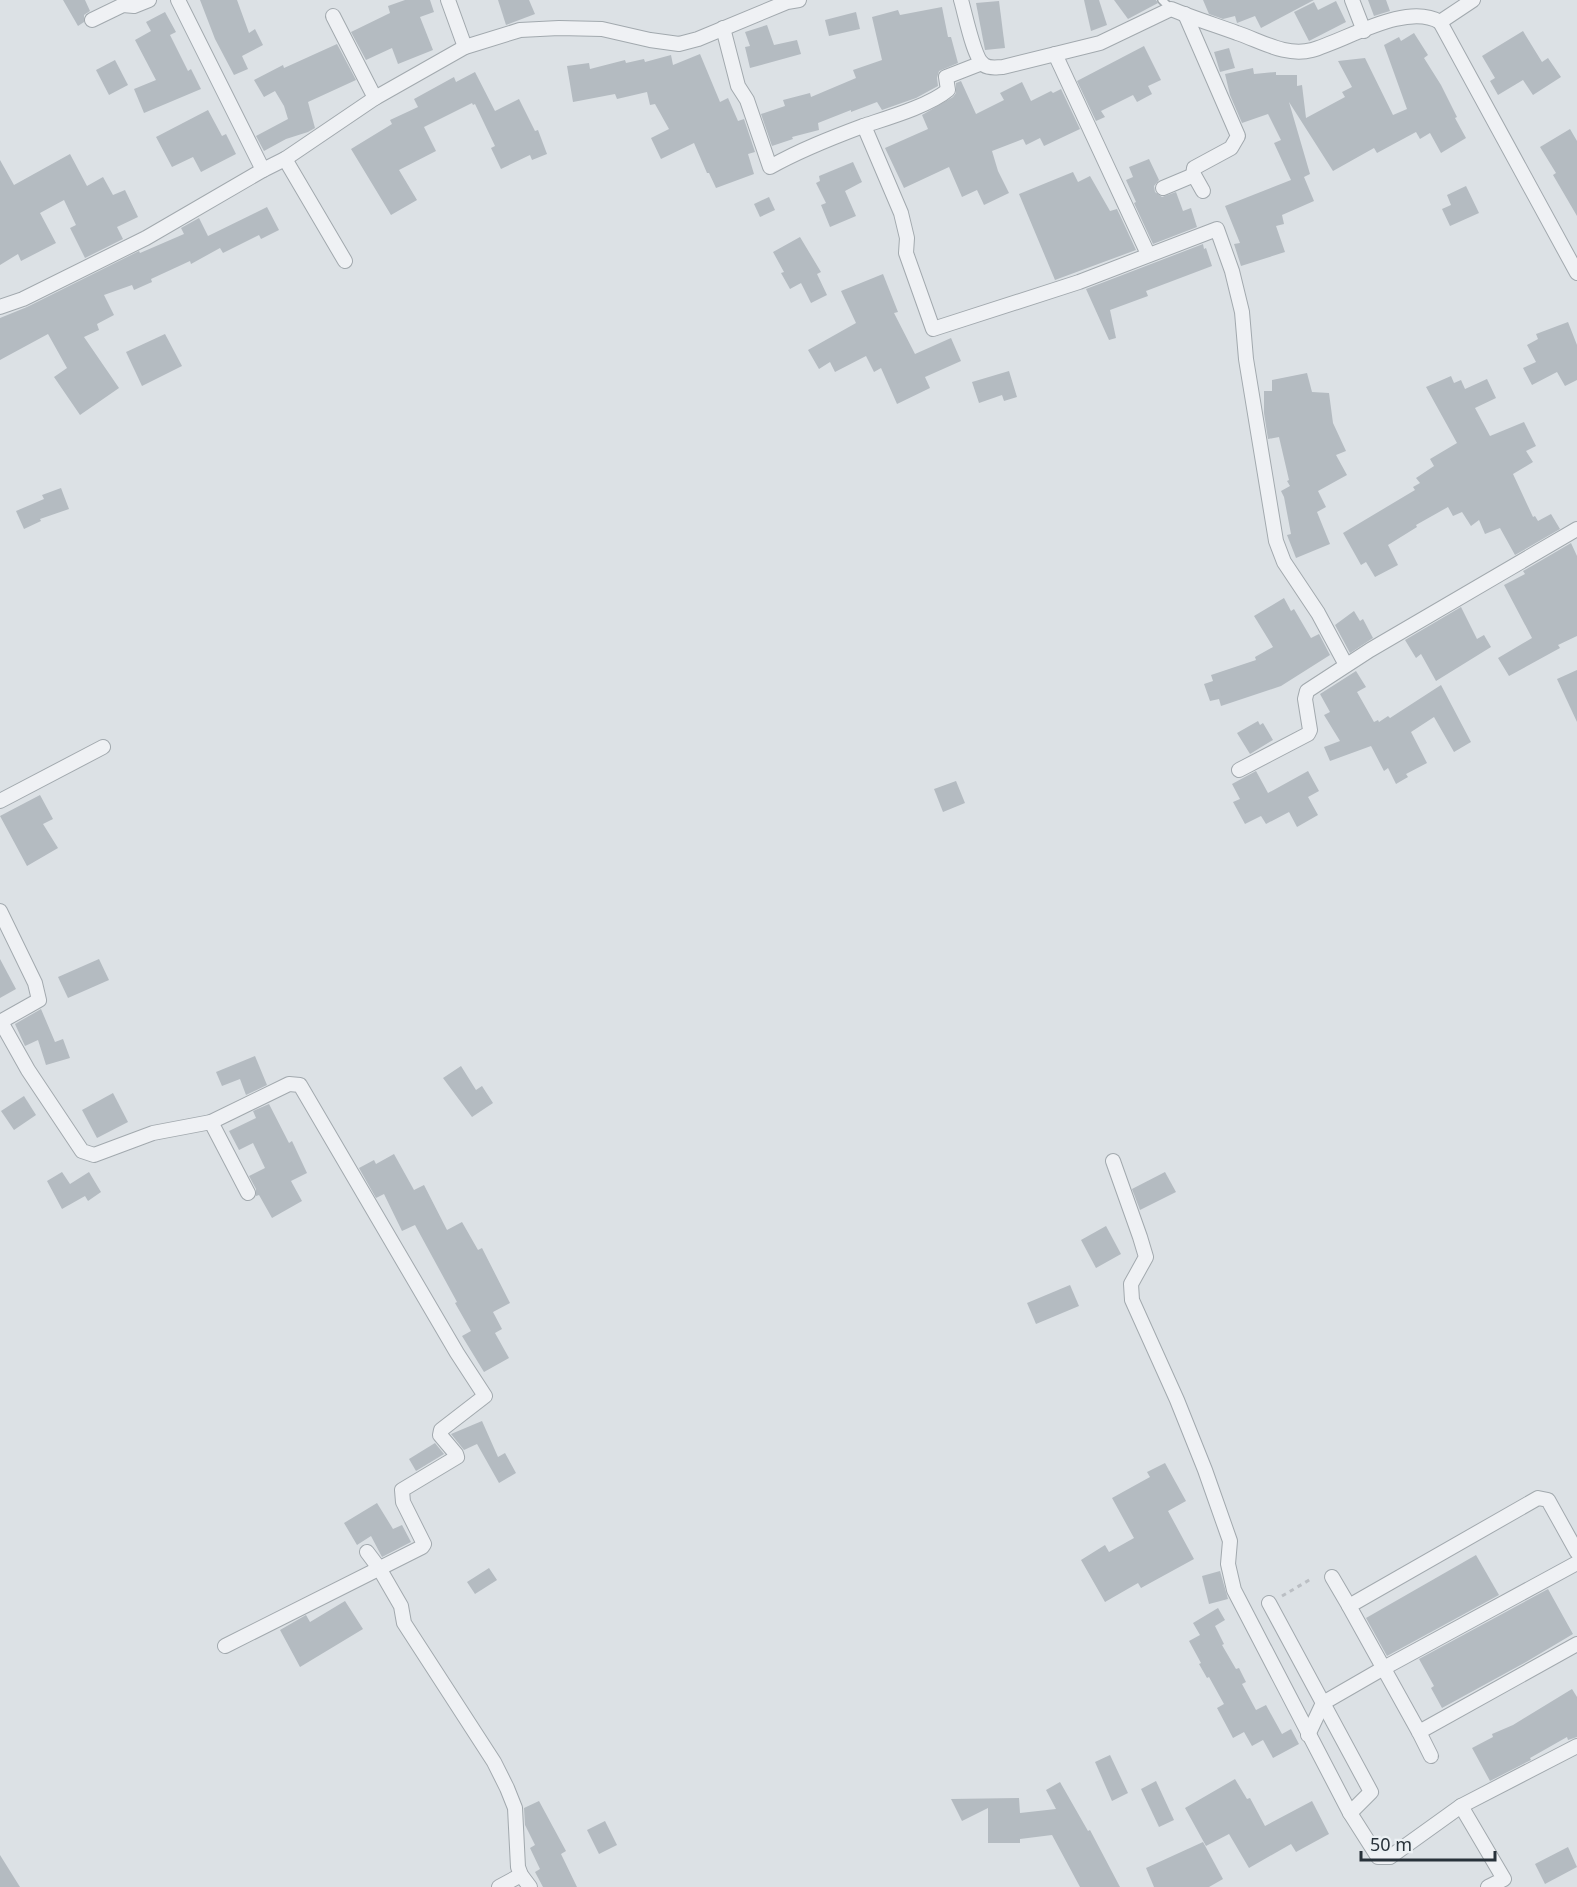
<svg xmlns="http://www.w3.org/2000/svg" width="1577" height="1887" font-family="'Noto Sans',sans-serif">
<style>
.building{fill:#b4bbc1}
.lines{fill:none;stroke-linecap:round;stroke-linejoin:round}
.service-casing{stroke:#a2a9ae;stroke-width:10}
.minor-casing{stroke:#a2a9ae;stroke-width:16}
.path{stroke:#bbbfc4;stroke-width:3;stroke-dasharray:4.5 4.5;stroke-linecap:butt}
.service{stroke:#eff1f4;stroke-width:7}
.minor{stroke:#eff1f4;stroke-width:14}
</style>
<rect width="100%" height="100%" fill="#dce1e5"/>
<g class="building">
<path d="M63,0H85L90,11L84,15V22L78,26Z"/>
<path d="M200,0H237L249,33L255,29L263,45L242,56L248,69L234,75L215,39Z"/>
<path d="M405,0H430L434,12L420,17L433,50L398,64L392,48L366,60L351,32L390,13L388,6Z"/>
<path d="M498,0H529L535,14L506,25Z"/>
<path d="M1084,0H1099L1107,25L1091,31Z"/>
<path d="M1114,0H1156L1158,3L1128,19Z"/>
<path d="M1203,0H1314L1261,28L1255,16L1237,23L1235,16L1223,19L1209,14Z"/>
<path d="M1368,0H1386L1390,11L1374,16Z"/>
<path d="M999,1L1005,48L985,50L976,3Z"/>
<path d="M1336,1L1346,22L1309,41L1294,12L1314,2L1318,10Z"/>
<path d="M942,7L948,37H951L958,63L939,71L937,78L938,86L916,98L882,110L877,102L851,112V110L818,123L819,130L792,137L793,139L772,146L761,114L785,106L783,100L810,93L811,97L856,78L853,70L882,60L872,17L898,10L900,15Z"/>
<path d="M165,12L176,32L170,35L188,71L191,69L201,89L144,113L134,89L156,80L135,40L151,31L146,22Z"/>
<path d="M856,12L860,29L829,36L825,20Z"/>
<path d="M767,25L774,45L797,40L801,54L750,68L745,47L750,46L745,32Z"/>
<path d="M1523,31L1542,62L1548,58L1561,77L1533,95L1523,80L1498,95L1490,81L1495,78L1482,56Z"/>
<path d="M1414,33L1428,55L1424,58L1441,85L1457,117L1455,118L1466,138L1441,153L1430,133L1420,139L1416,132L1377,153L1374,148L1333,171L1289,102L1310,174L1304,177L1314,201L1282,215L1284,224L1276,226L1285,252L1241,266L1234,244L1240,243L1225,206L1291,180L1274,143L1281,140L1268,114L1242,123L1230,95L1225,74L1253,68L1254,74L1276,72V75H1297V86L1302,85L1306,118L1345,97L1342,92L1352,87L1338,61L1365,58L1393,115L1407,109L1384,45L1399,37L1401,41Z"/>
<path d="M337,44L356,80L308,102L315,128L308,132L286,139L264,151L256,136L288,119L284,106L275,91L264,97L254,80L283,65L284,68Z"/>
<path d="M1144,46L1161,80L1148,86L1152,94L1137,102L1133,95L1101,111L1105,117L1096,121L1077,81Z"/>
<path d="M1229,48L1235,68L1220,72L1214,52Z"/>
<path d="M700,54L720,102L728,98L738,121L744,119L755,152L748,154L754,174L716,188L709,173H707L694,143L661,159L651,138L669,129L655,104L650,105L647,92L617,99L615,94L573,102L567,66L589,63L590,69L625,60L626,63L644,59L645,62L671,55L673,65Z"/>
<path d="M115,60L128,85L109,95L96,70Z"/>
<path d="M475,72L495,111L519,99L535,131L538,130L547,154L532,160L530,155L501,169L491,148L495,146L475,104L473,105L472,103L424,127L436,151L399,170L417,200L391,215L351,149L392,124L390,120L418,107L414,99L454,77L456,82Z"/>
<path d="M961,81L976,114L1004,100L1000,93L1022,82L1031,101L1051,91L1053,93L1061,89L1080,129L1044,146L1040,138L1026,145L1023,139L992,151L998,171L1009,193L984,205L977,190L962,197L949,167L904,188L885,148L928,129L922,115L953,97L956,93V83Z"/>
<path d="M208,110L222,136L226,134L236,154L201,172L193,157L172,167L156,137Z"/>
<path d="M1570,129L1577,141V216L1553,175L1556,173L1540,147Z"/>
<path d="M70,154L87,186L103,177L113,195L125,190L138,217L117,227L123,239L85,258L70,228L76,225L64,200L40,213L56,243L21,261L18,254L0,265V160L14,185Z"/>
<path d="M1149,159L1159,180L1154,186L1155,192L1162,197L1176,192L1183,211L1191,208L1197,227L1153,244L1134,203L1136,202L1126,180L1133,177L1129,167Z"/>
<path d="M853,162L862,182L845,191L856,216L830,227L821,205L826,203L816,183L820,181L819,176Z"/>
<path d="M1073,172L1078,182L1090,176L1110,211L1117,209L1136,250L1055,280L1019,194Z"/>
<path d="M1466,186L1479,213L1450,226L1442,209L1451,205L1447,195Z"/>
<path d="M769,197L775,210L760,217L754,204Z"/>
<path d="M267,207L279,230L261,239L259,235L223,253L220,248L191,264L190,261L151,279L152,282L134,290L132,285L104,295L114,315L97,324L99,330L84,337L119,388L80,415L54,377L67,368L48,334L0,360V318L27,307L139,251L140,253L184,234L181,228L199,218L208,236Z"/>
<path d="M800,237L821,272L817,274L827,295L811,303L801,283L790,289L781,273L784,272L773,252Z"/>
<path d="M1203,244L1204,249L1206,248L1212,266L1146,291L1148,296L1110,310L1116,338L1109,340L1086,289Z"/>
<path d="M883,274L898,312L894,313L915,354L951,338L961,361L925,377L930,388L897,404L881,368L874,372L866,356L835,372L830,362L819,369L808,350L856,323L841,291Z"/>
<path d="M1568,322L1577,345V380L1565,386L1557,372L1532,385L1523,368L1536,362L1527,345L1538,339L1536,334Z"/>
<path d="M165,334L182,366L142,386L126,352Z"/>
<path d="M1009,371L1017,397L1004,401L1002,395L979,403L972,382Z"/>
<path d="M1307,373L1312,392L1329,393L1333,423L1346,451L1336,455L1347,475L1318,491L1326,507L1317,512L1330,544L1296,558L1287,535L1291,534L1284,497L1281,491L1290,486L1287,481L1289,480L1279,437L1268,439L1264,413V391H1272V380Z"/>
<path d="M1451,376L1454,383L1461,380L1465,389L1487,379L1496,398L1475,408L1490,436L1524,422L1536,446L1526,451L1533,462L1513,474L1533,517L1535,516L1538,521L1551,514L1560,529L1515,555L1500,528L1485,534L1479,520L1471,526L1462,512L1453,516L1448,507L1416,525L1417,527L1388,545L1398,565L1375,577L1366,562L1361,565L1343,533L1415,490L1413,487L1420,483L1416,478L1434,466L1430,459L1457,443L1426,387Z"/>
<path d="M61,488L69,509L40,519L41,521L24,529L16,511L44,499L42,495Z"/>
<path d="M1571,543L1577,556V636L1558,645L1560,648L1509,676L1498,658L1532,638L1504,585L1525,574L1523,571Z"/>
<path d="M1284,598L1291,611L1294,609L1311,638L1319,634L1330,655L1281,686L1221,706L1219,699L1210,701L1204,684L1213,681L1211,675L1256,660L1255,657L1273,647L1254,616Z"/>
<path d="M1461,607L1477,639L1484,635L1491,647L1436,681L1421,654L1416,658L1405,640Z"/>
<path d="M1354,611L1360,621L1363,619L1373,638L1350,653L1335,625Z"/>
<path d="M1577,670V722L1557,679Z"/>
<path d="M1356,671L1366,687L1357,692L1374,722L1378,720L1379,722L1388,716L1390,718L1441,685L1471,742L1454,752L1434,717L1411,732L1427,763L1406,774L1408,777L1396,784L1388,768L1384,771L1371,746L1330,761L1324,747L1340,741L1324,715L1330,712L1320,694Z"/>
<path d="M1258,721L1260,725L1263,723L1273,740L1250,754L1237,733Z"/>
<path d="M1256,771L1268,793L1308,771L1319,791L1308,797L1318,815L1297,827L1289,812L1266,824L1261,816L1245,824L1233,802L1240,799L1232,784Z"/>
<path d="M956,781L965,803L943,812L934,789Z"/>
<path d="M40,795L53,819L43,824L58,848L27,866L0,816Z"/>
<path d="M0,959L16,989L0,998Z"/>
<path d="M99,959L109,980L68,998L58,977Z"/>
<path d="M41,1009L55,1042L63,1039L70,1058L46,1065L38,1040L25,1046L15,1024Z"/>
<path d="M255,1056L267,1085L246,1095L240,1079L222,1086L216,1072Z"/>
<path d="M461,1066L476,1090L482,1086L493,1103L472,1117L443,1078Z"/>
<path d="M113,1093L128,1122L97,1138L82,1110Z"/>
<path d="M24,1096L36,1115L14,1130L1,1111Z"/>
<path d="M269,1104L289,1143L292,1141L307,1173L291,1181L302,1201L272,1218L259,1195L256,1196V1189L249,1176L265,1168L253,1143L239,1150L229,1131L256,1118L253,1111Z"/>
<path d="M394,1154L414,1190L424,1185L447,1230L462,1222L478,1250L482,1248L510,1303L493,1312L502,1329L495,1333L509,1358L484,1372L462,1336L471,1331L455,1303L457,1302L415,1225L402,1231L384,1194L376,1198L359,1168L374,1160L376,1164Z"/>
<path d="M62,1172L70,1184L89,1172L101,1192L88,1201L85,1196L62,1209L47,1181Z"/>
<path d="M1165,1172L1176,1192L1140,1210L1132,1189Z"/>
<path d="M1106,1226L1121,1254L1096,1268L1081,1240Z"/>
<path d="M1070,1285L1079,1306L1036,1324L1027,1303Z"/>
<path d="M482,1421L498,1457L505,1453L516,1473L499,1483L477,1444L464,1450L451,1434Z"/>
<path d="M435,1443L444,1454L416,1471L409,1459Z"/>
<path d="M1165,1463L1186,1501L1168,1511L1194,1559L1141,1588L1138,1583L1105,1602L1081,1560L1105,1545L1109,1552L1134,1538L1112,1498L1150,1477L1147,1472Z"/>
<path d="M377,1503L393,1529L402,1525L411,1542L382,1557L371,1536L357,1545L344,1523Z"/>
<path d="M1476,1555L1499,1595L1387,1656L1366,1618Z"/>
<path d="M489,1568L497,1580L475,1594L467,1582Z"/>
<path d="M1220,1571L1228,1599L1209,1604L1202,1576Z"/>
<path d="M1548,1589L1573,1634L1526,1662L1442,1708L1431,1688L1434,1686L1419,1659Z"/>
<path d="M345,1601L363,1629L300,1667L280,1630L306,1615L310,1622Z"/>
<path d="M1218,1608L1225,1620L1215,1626L1224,1644L1222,1645L1236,1669L1239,1668L1246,1682L1242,1684L1256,1710L1266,1705L1282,1734L1291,1729L1299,1744L1273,1758L1263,1740L1252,1746L1244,1732L1233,1738L1217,1708L1224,1704L1209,1677L1207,1678L1199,1664L1201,1663L1189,1641L1200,1635L1193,1623Z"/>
<path d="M1572,1689L1577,1697V1737L1568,1740L1567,1737L1530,1758L1531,1760L1490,1781L1472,1748L1493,1737L1492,1734L1513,1725Z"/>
<path d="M1110,1755L1128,1793L1112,1801L1095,1762Z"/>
<path d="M1235,1779L1247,1799L1250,1798L1265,1826L1312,1801L1329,1834L1296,1852L1291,1844L1249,1868L1229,1834L1206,1846L1185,1808Z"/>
<path d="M1156,1781L1174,1820L1159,1827L1141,1789Z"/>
<path d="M1060,1782L1088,1831L1090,1830L1120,1887H1080L1052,1835L1020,1839V1843H988V1808L962,1821L951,1799L1019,1798L1020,1813L1056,1809L1046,1790Z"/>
<path d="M539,1801L566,1851L561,1854L577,1887H543L535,1872L540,1869L530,1848L535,1845L525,1825L524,1808Z"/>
<path d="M605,1821L617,1845L599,1854L587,1830Z"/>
<path d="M1203,1842L1223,1879L1209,1887H1154L1146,1868Z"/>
<path d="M1568,1847L1577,1867L1545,1884L1535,1864Z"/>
<path d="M0,1855L20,1887H0Z"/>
</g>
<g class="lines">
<defs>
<path id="service" d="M1162,0L1171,9"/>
<g id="minor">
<path d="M178,0L263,170"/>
<path d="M448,0L465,47"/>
<path d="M961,0C965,13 974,59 984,65C990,69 997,67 1003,67L1100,43L1171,9C1193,18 1215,25 1237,33C1261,41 1286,57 1312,50C1347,40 1406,2 1440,22L1473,0"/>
<path d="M1352,0L1364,31"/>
<path d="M1185,14L1238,136L1231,148L1194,168L1193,176"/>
<path d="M333,16L375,98"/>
<path d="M92,20L123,5L134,6L149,0"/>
<path d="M1440,22L1577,273"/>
<path d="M723,28L738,86L747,100L770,167C800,150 831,138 863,126C887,118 929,106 948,90L946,77L982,63"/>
<path d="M1055,54L1148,254"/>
<path d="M864,126L901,213L907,238L906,253L933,329L1079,282L1217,229L1232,271L1242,312L1246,359L1276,541L1284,562L1318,613L1346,665"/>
<path d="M285,159L345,261"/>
<path d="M1163,188L1194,175L1203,191"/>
<path d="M0,307L23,299L146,238L263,170L285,159L375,98L465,47L520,30L559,28L602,29L650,40L679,44L698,39L787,2L799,0"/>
<path d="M1239,770L1308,734L1310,730L1305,699L1307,691L1370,650L1577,529"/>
<path d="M0,801L103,747"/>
<path d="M0,911L35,983L39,1000L0,1022"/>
<path d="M1,1022L28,1070L82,1151L94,1155L153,1133L211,1122L248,1193"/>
<path d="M211,1122L289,1084L300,1085L457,1353L485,1396L441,1430L440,1435L456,1454L457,1457L402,1490L403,1502L424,1544L422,1547L225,1646"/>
<path d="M1113,1161L1140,1237L1146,1257L1131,1284L1132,1300L1177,1400L1205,1470L1230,1541L1228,1564L1234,1590L1350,1813L1378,1857H1390L1461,1806L1577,1746"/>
<path d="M367,1552L379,1568L401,1606L404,1623L494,1762L507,1788L515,1808L518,1867L521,1875L530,1887"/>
<path d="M1577,1552L1548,1500L1538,1498L1349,1606L1419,1732L1577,1644"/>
<path d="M1332,1577L1349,1606"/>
<path d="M1269,1603L1371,1792L1350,1813"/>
<path d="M1419,1732L1431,1756"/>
<path d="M1308,1735L1323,1703L1382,1669L1577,1563"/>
<path d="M1461,1806L1504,1879L1488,1887"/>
<path d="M499,1887L521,1875"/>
</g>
</defs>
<use href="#service" class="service-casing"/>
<use href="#minor" class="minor-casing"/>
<path class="path" d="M1282,1596L1311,1579"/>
<use href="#service" class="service"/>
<use href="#minor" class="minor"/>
</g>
<path d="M1361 1851v9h134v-9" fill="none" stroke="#28323a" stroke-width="3"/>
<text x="1370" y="1851" font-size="18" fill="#28323a" stroke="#ebf0f3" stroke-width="4.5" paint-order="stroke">50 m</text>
</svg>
